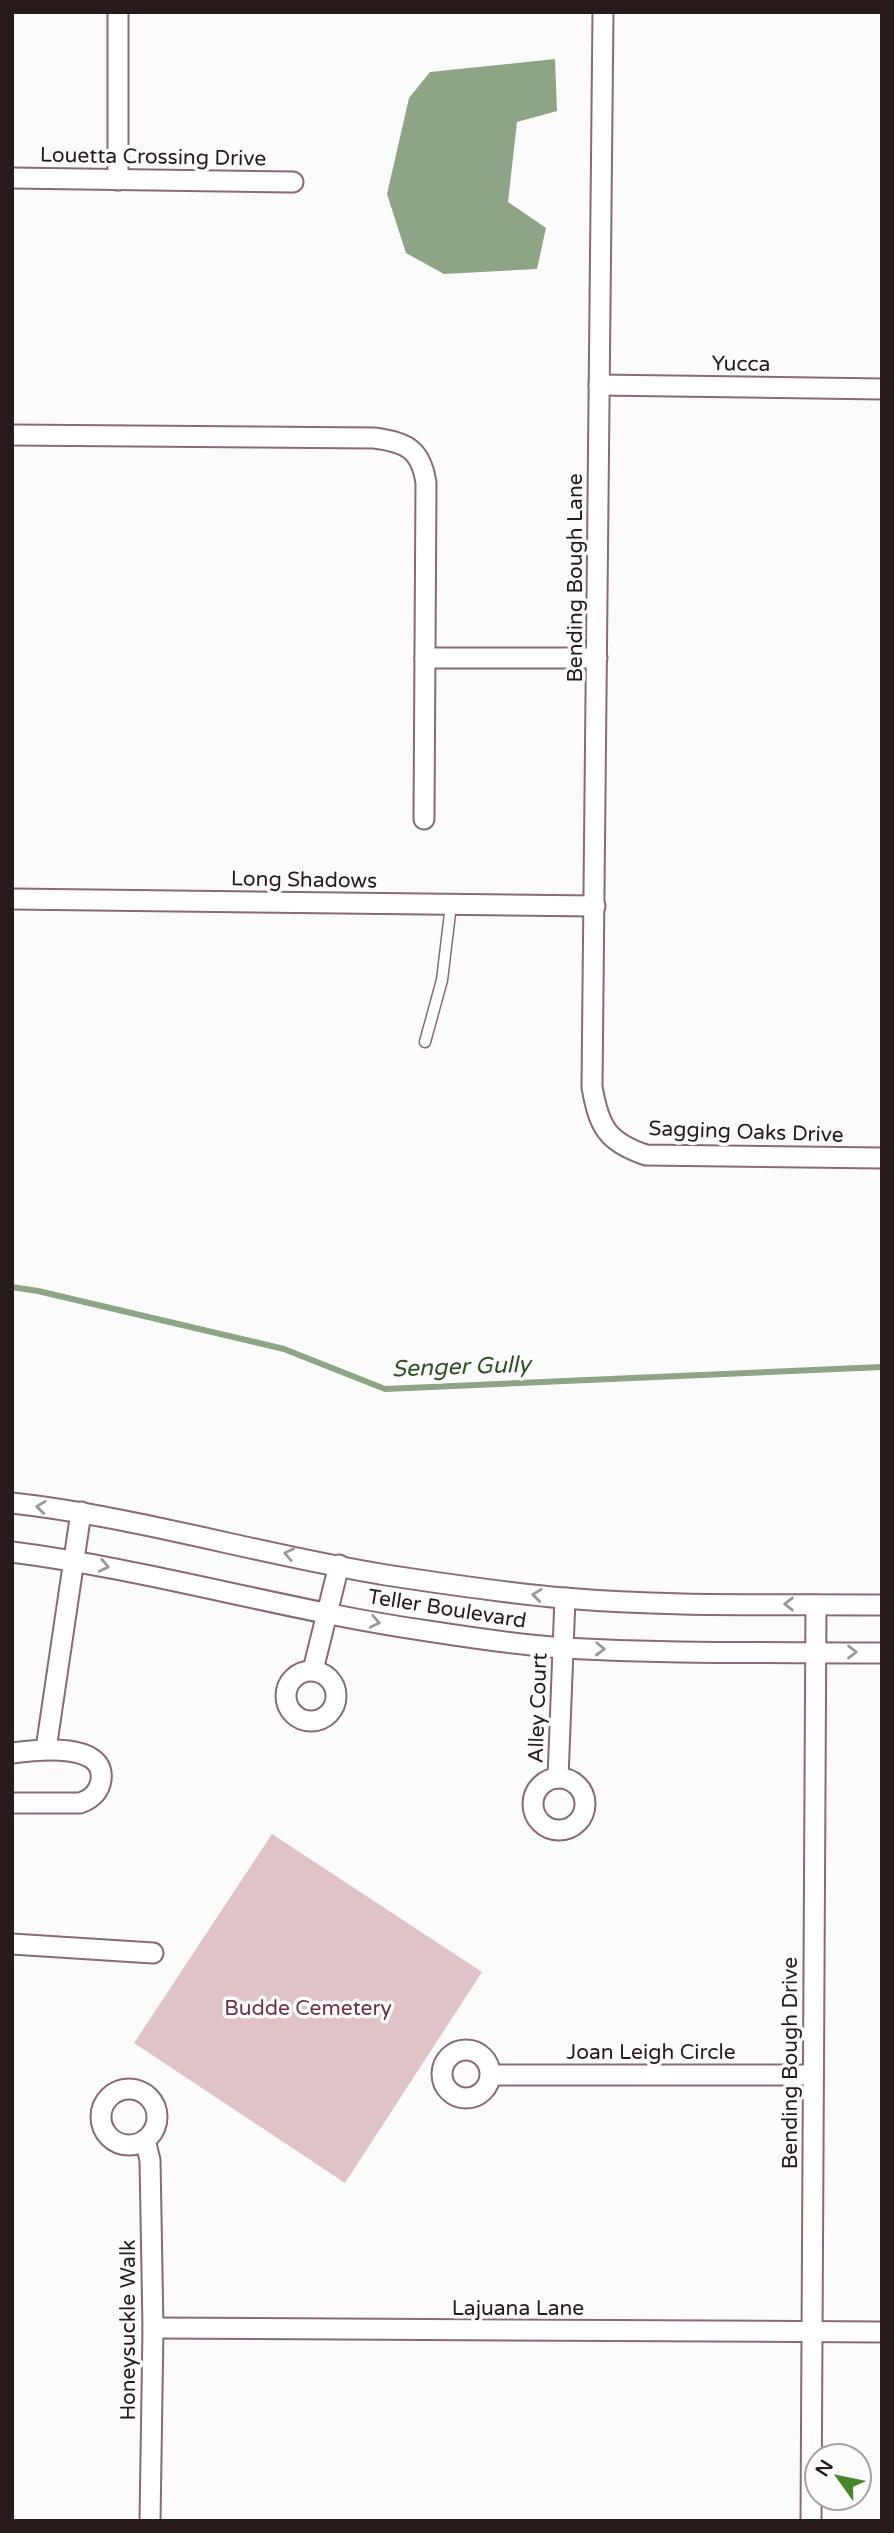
<svg xmlns="http://www.w3.org/2000/svg" width="894" height="2533" font-family="'Varela Round',sans-serif">
<style>
.green{fill:#dfc3c7}
.water{fill:#8da485}
.lines{fill:none;stroke-linecap:round;stroke-linejoin:round}
.stream{stroke:#8da485;stroke-width:6}
.service-casing{stroke:#8b6b6f;stroke-width:13}
.minor-casing{stroke:#8b6b6f;stroke-width:23}
.service{stroke:#fff;stroke-width:10}
.minor{stroke:#fff;stroke-width:19}
.oneway{stroke:#9d9898}
.labels{text-anchor:middle;dominant-baseline:central;stroke-width:7;stroke-linejoin:round;paint-order:stroke}
.street-label{font-size:21px;fill:#261a1b;stroke:#fbfbfb}
.park-label{font-size:21px;fill:#6d343f;stroke:#fbfbfb}
.water-label{font-size:23px;font-style:italic;fill:#2f5022;stroke:#fbfbfb}
</style>
<rect width="100%" height="100%" fill="#fbfbfb"/>
<path class="green" d="M272,1834L482,1972L345,2183L134,2043Z"/>
<path class="water" d="M555,59L557,111L517,122L508,202L546,228L537,269L444,274L406,253L387,194L409,98L430,72Z"/>
<g class="lines">
<path class="stream" d="M12,1287L38,1291L284,1349L385,1389L882,1367"/>
<defs>
<path id="service" d="M425,1042L442,980L451,905"/>
<g id="minor">
<path d="M118,12V180"/>
<path d="M603,12L592,1087C599,1127 607,1142 646,1155L882,1158"/>
<path d="M12,178L293,182"/>
<path d="M599,385L882,389"/>
<path d="M12,435L374,438C406,442 421,449 426,483L424,819"/>
<path d="M425,658H597"/>
<path d="M12,899L595,906"/>
<path d="M12,1503C139,1517 261,1555 386,1575C445,1584 505,1593 564,1598C670,1607 776,1604 882,1605"/>
<path d="M12,1552C152,1570 288,1611 428,1631C473,1638 519,1645 564,1648C670,1654 776,1652 882,1653"/>
<path d="M313,1670L339,1565"/>
<circle cx="311" cy="1696" r="25"/>
<path d="M46,1749L81,1512"/>
<path d="M12,1753C34,1750 106,1741 101,1780C99,1793 91,1799 80,1803H12"/>
<path d="M558,1778L565,1598"/>
<circle cx="559" cy="1804" r="26"/>
<path d="M12,1944L153,1953"/>
<circle cx="466" cy="2074" r="24"/>
<path d="M491,2075H812"/>
<circle cx="129" cy="2117" r="28"/>
<path d="M145,2140L150,2160L153,2328L150,2521"/>
<path d="M153,2328L882,2332"/>
<path d="M811,2521L816,1605"/>
</g>
</defs>
<use href="#service" class="service-casing"/>
<use href="#minor" class="minor-casing"/>
<use href="#service" class="service"/>
<use href="#minor" class="minor"/>
</g>
<defs><path id="oneway-chevron" d="M-2-3.5L2.5 0L-2 3.5" fill="none" stroke-width="1.6" stroke-linecap="round" stroke-linejoin="round" transform="scale(1.75)"/></defs>
<g class="oneway">
<use href="#oneway-chevron" transform="translate(41 1507) rotate(-173)"/>
<use href="#oneway-chevron" transform="translate(289 1554) rotate(-168)"/>
<use href="#oneway-chevron" transform="translate(104 1566) rotate(12)"/>
<use href="#oneway-chevron" transform="translate(537 1595) rotate(-173)"/>
<use href="#oneway-chevron" transform="translate(789 1604) rotate(-179)"/>
<use href="#oneway-chevron" transform="translate(375 1622) rotate(11)"/>
<use href="#oneway-chevron" transform="translate(600 1649) rotate(2)"/>
<use href="#oneway-chevron" transform="translate(852 1652)"/>
</g>
<g class="labels">
<g class="street-label">
<text transform="translate(153 157) rotate(1)">Louetta Crossing Drive</text>
<text transform="translate(741 364) rotate(1)">Yucca</text>
<text transform="translate(575 578) rotate(-90)">Bending Bough Lane</text>
<text transform="translate(304 880) rotate(1)">Long Shadows</text>
<text transform="translate(746 1132) rotate(2)">Sagging Oaks Drive</text>
<text transform="translate(447 1609) rotate(9)">Teller Boulevard</text>
<text transform="translate(538 1708) rotate(-88)">Alley Court</text>
<text x="651" y="2052">Joan Leigh Circle</text>
<text transform="translate(790 2063) rotate(-90)">Bending Bough Drive</text>
<text x="518" y="2308">Lajuana Lane</text>
<text transform="translate(128 2330) rotate(-90)">Honeysuckle Walk</text>
</g>
<g class="park-label">
<text x="308" y="2008">Budde Cemetery</text>
</g>
<g class="water-label">
<text transform="translate(461 1367) rotate(-2)">Senger Gully</text>
</g>
</g>
<rect width="894" height="2533" fill="none" stroke="#261a1b" stroke-width="28"/>
<g transform="translate(838 2477) rotate(303)"><circle r="33" fill="#fbfbfb" stroke="#a6a1a1" stroke-width="2"/>
<path d="M0-5L12 26L0 18L-12 26Z" fill="#448628"/>
<text y="-10" font-size="19" font-weight="bold" text-anchor="middle" fill="#261a1b">N</text>
</g>
</svg>
